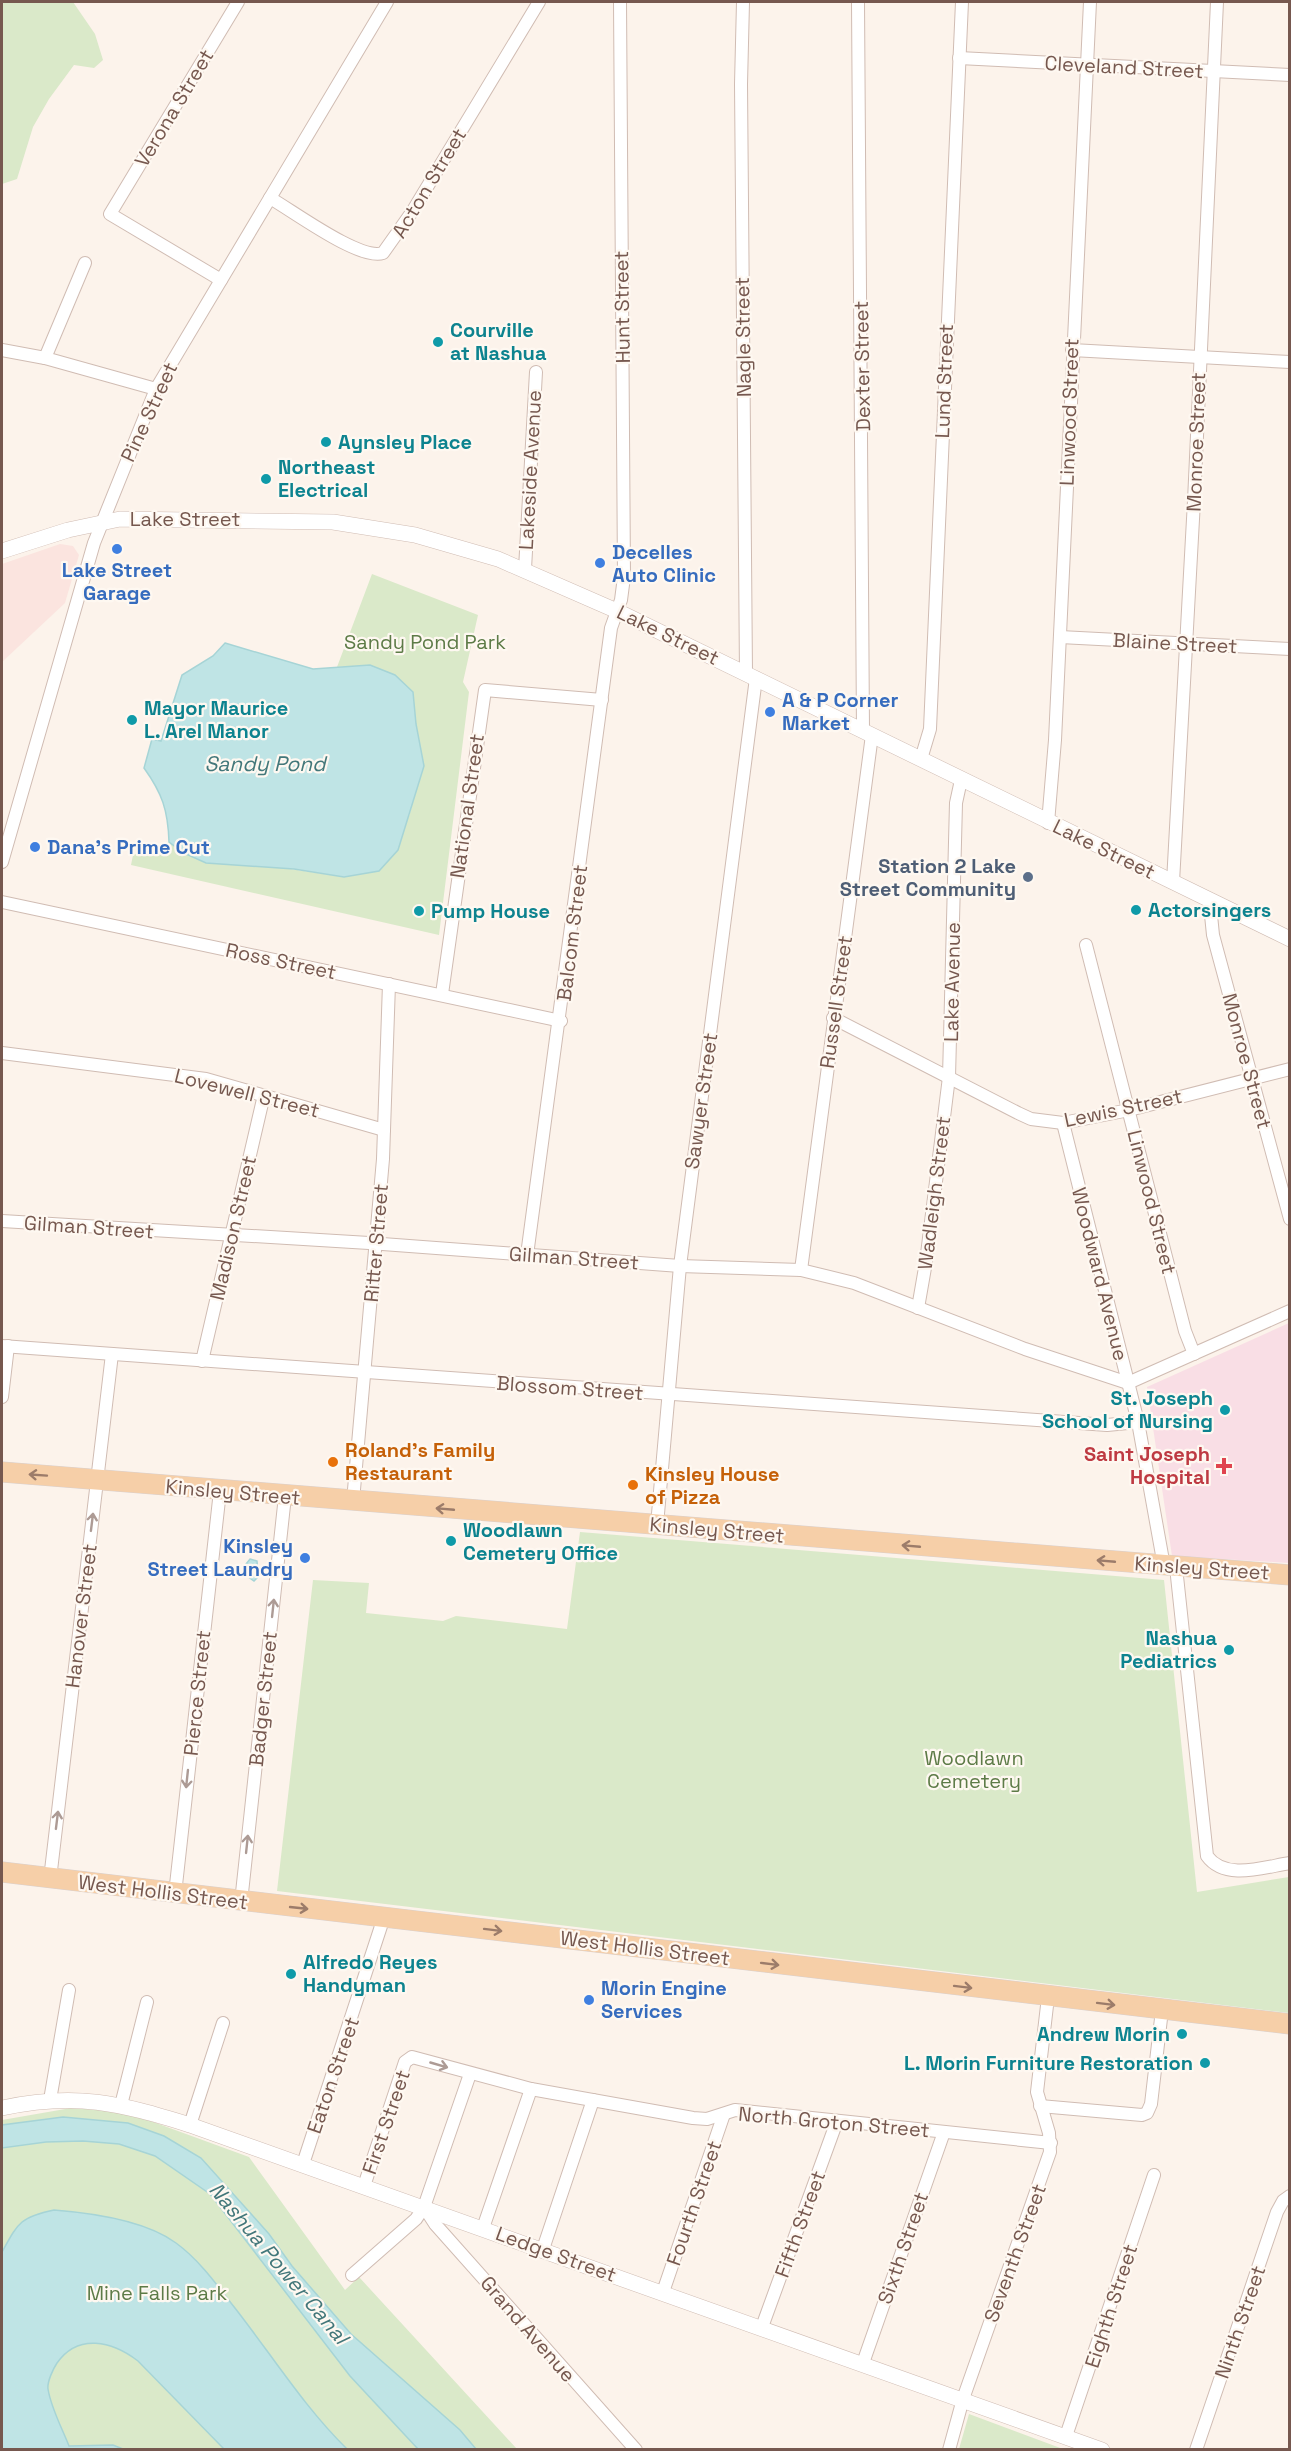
<svg xmlns="http://www.w3.org/2000/svg" width="1291" height="2451" font-family="'Space Grotesk',sans-serif">
<style>
.commercial{fill:#fbe4df}
.medical{fill:#f9dee5}
.green{fill:#dae9c9}
.water{fill:#bfe4e5;stroke:#a6d4d6;stroke-width:1.5}
.lines{fill:none;stroke-linecap:round;stroke-linejoin:round}
.minor-casing{stroke:#d0bcb3;stroke-width:14}
.tertiary-casing{stroke:#d0bcb3;stroke-width:16}
.primary-casing{stroke:#d9d0ce;stroke-width:21}
.minor{stroke:#fff;stroke-width:12}
.tertiary{stroke:#fff;stroke-width:15}
.primary{stroke:#f6cfa8;stroke-width:20}
.oneway{stroke:#9c7c6a}
.oneway2{stroke:#ad9b95}
.culture-dot{fill:#0f9aa8;stroke:#fef8f1;stroke-width:2}
.shop-dot{fill:#3f7fe0;stroke:#fef8f1;stroke-width:2}
.service-dot{fill:#5c6f8a;stroke:#fef8f1;stroke-width:2}
.food-dot{fill:#e8710a;stroke:#fef8f1;stroke-width:2}
.health-dot{fill:#e0444e;stroke:#fef8f1;stroke-width:2}
.labels{text-anchor:middle;dominant-baseline:central;stroke-width:4.5;stroke-linejoin:round;paint-order:stroke}
.street-label{font-size:20px;fill:#76584f;stroke:#fef8f1}
.culture-label{font-size:20px;font-weight:bold;fill:#0d838f;stroke:#fef8f1;text-anchor:start}
.shop-label{font-size:20px;font-weight:bold;fill:#366cbe;stroke:#fef8f1;text-anchor:start}
.park-label{font-size:20px;fill:#5d7b47;stroke:#fef8f1}
.service-label{font-size:20px;font-weight:bold;fill:#4e5e75;stroke:#fef8f1;text-anchor:end}
.food-label{font-size:20px;font-weight:bold;fill:#c56008;stroke:#fef8f1;text-anchor:start}
.health-label{font-size:20px;font-weight:bold;fill:#be3a42;stroke:#fef8f1;text-anchor:end}
.water-label{font-size:21px;font-style:italic;fill:#42777a;stroke:#fef8f1}
</style>
<rect width="100%" height="100%" fill="#fcf3eb"/>
<path class="commercial" d="M60,544L73,546L79,555L65,603L2,662V564Z"/>
<path class="medical" d="M1289,1323V1563L1172,1556L1147,1387Z"/>
<g class="green">
<path d="M2,2H73L95,34L103,60L94,68L74,65L49,99L33,127L17,179L2,184Z"/>
<path d="M372,574L478,615L463,682L469,692L439,935L131,865L133,855L169,842L184,853L344,877C363,860 387,844 404,825C421,807 415,718 413,692C386,667 373,665 337,667Z"/>
<path d="M580,1532L1164,1580L1197,1892L1289,1877V2013L277,1891L313,1580L369,1583L366,1613L443,1621L456,1616L567,1629Z"/>
<path d="M71,2108L126,2112L249,2157L345,2290L359,2277L517,2449H2V2120Z"/>
<path d="M969,2414L1063,2449H959Z"/>
</g>
<g class="water">
<path d="M225,643L313,669L370,665L395,675L413,692L416,724L424,766L398,850L379,871L344,877L294,869L206,863L184,853L169,842C168,810 162,793 144,768L152,739L161,741L182,675L213,656Z"/>
<path d="M250,1559L257,1561L258,1577L254,1581L247,1576L246,1564Z"/>
<path d="M63,2117L128,2123L164,2136L201,2158L269,2234L292,2266L351,2334L460,2430L476,2449H418L350,2376L210,2194L155,2156L119,2144L83,2141L46,2142L2,2148V2125Z"/>
<path d="M54,2210C92,2213 145,2220 176,2243C198,2259 215,2282 231,2303C270,2352 303,2406 347,2449H224L138,2361C112,2341 78,2333 57,2363C53,2369 47,2382 48,2389C51,2408 62,2428 69,2446L113,2445L123,2449H2V2252C18,2223 20,2217 54,2210Z"/>
</g>
<g class="lines">
<defs>
<g id="minor">
<path d="M743,2L741,84L746,673"/>
<path d="M858,2L863,730"/>
<path d="M959,58L1290,75"/>
<path d="M270,198C293,211 360,261 383,253L412,212L539,2"/>
<path d="M221,280L110,214L238,2"/>
<path d="M2,350L45,358L156,389"/>
<path d="M1072,350L1290,362"/>
<path d="M45,358L85,263"/>
<path d="M525,569L536,372"/>
<path d="M1060,637L1290,649"/>
<path d="M921,759L930,729L962,2"/>
<path d="M1048,823L1055,740L1090,2"/>
<path d="M2,862L94,543L156,389L387,2"/>
<path d="M1173,882L1194,501L1217,2"/>
<path d="M2,902L561,1021"/>
<path d="M1214,903L1211,915L1213,935L1290,1219"/>
<path d="M1086,945L1185,1331L1194,1354"/>
<path d="M442,994L485,690L602,700"/>
<path d="M833,1018L1018,1113L1031,1119L1063,1123L1129,1110L1290,1069"/>
<path d="M2,1053L206,1079L384,1130"/>
<path d="M1063,1123L1138,1422L1164,1566"/>
<path d="M2,1221L369,1243L680,1266L801,1270L854,1283L1025,1349L1128,1383L1290,1311"/>
<path d="M527,1255L611,628L621,600L624,577L620,2"/>
<path d="M801,1270L872,735"/>
<path d="M918,1308L926,1262L949,1077L956,803L961,780"/>
<path d="M2,1346L1107,1425L1138,1422"/>
<path d="M202,1361L264,1095"/>
<path d="M2,1397L8,1346"/>
<path d="M353,1501L383,1159L389,984"/>
<path d="M657,1525L680,1266L756,678"/>
<path d="M1176,1567L1207,1856C1225,1881 1264,1867 1290,1863"/>
<path d="M50,1879L112,1354"/>
<path d="M175,1894L220,1491"/>
<path d="M241,1902L285,1496"/>
<path d="M50,2100L69,1990"/>
<path d="M121,2105L147,2002"/>
<path d="M1040,2106L1142,2115L1147,2113L1151,2104L1162,2010"/>
<path d="M190,2125L223,2023"/>
<path d="M303,2164L384,1917"/>
<path d="M364,2186L405,2062L412,2057L531,2089L693,2118L707,2119L735,2110L1051,2143"/>
<path d="M424,2207L435,2224L636,2450"/>
<path d="M483,2228L531,2089"/>
<path d="M543,2249L593,2100"/>
<path d="M352,2275L416,2219L424,2207L470,2074"/>
<path d="M663,2292L724,2114"/>
<path d="M762,2327L837,2121"/>
<path d="M863,2363L944,2132"/>
<path d="M1066,2436L1154,2175"/>
<path d="M949,2450L963,2399L1050,2152L1049,2133L1037,2092L1048,1997"/>
<path d="M1196,2450L1277,2212L1283,2201L1290,2196"/>
</g>
<g id="tertiary">
<path d="M2,551L68,530L120,519L333,522L415,535L498,559L617,611L1290,939"/>
<path d="M2,2108C76,2092 119,2103 190,2125L1102,2450"/>
</g>
<g id="primary">
<path d="M2,1472L1290,1575"/>
<path d="M2,1872L1290,2024"/>
</g>
</defs>
<use href="#minor" class="minor-casing"/>
<use href="#tertiary" class="tertiary-casing"/>
<use href="#primary" class="primary-casing"/>
<use href="#minor" class="minor"/>
<use href="#tertiary" class="tertiary"/>
<use href="#primary" class="primary"/>
</g>
<defs><path id="oneway-shaft" d="M-6 0H5M1.5-3L5.5 0L1.5 3" fill="none" stroke-width="1.6" stroke-linecap="round" stroke-linejoin="round" transform="scale(1.5)"/></defs>
<g class="oneway">
<use href="#oneway-shaft" transform="translate(38 1475) rotate(-176)"/>
<use href="#oneway-shaft" transform="translate(445 1509) rotate(-175)"/>
<use href="#oneway-shaft" transform="translate(911 1546) rotate(-175)"/>
<use href="#oneway-shaft" transform="translate(1106 1561) rotate(-175)"/>
<use href="#oneway-shaft" transform="translate(299 1908) rotate(6)"/>
<use href="#oneway-shaft" transform="translate(493 1930) rotate(7)"/>
<use href="#oneway-shaft" transform="translate(770 1964) rotate(7)"/>
<use href="#oneway-shaft" transform="translate(963 1987) rotate(7)"/>
<use href="#oneway-shaft" transform="translate(1106 2004) rotate(7)"/>
</g>
<g class="oneway2">
<use href="#oneway-shaft" transform="translate(92 1522) rotate(-83)"/>
<use href="#oneway-shaft" transform="translate(273 1608) rotate(-84)"/>
<use href="#oneway-shaft" transform="translate(187 1779) rotate(96)"/>
<use href="#oneway-shaft" transform="translate(57 1820) rotate(-83)"/>
<use href="#oneway-shaft" transform="translate(247 1844) rotate(-84)"/>
<use href="#oneway-shaft" transform="translate(439 2065) rotate(16)"/>
</g>
<g class="culture-dot">
<circle cx="438" cy="342" r="6"/>
<circle cx="326" cy="442" r="6"/>
<circle cx="266" cy="479" r="6"/>
<circle cx="132" cy="720" r="6"/>
<circle cx="1136" cy="910" r="6"/>
<circle cx="419" cy="911" r="6"/>
<circle cx="1225" cy="1410" r="6"/>
<circle cx="451" cy="1541" r="6"/>
<circle cx="1229" cy="1650" r="6"/>
<circle cx="291" cy="1974" r="6"/>
<circle cx="1182" cy="2034" r="6"/>
<circle cx="1205" cy="2063" r="6"/>
</g>
<g class="shop-dot">
<circle cx="117" cy="549" r="6"/>
<circle cx="600" cy="563" r="6"/>
<circle cx="770" cy="712" r="6"/>
<circle cx="35" cy="847" r="6"/>
<circle cx="305" cy="1558" r="6"/>
<circle cx="589" cy="2000" r="6"/>
</g>
<circle class="service-dot" cx="1028" cy="877" r="6"/>
<g class="food-dot">
<circle cx="333" cy="1462" r="6"/>
<circle cx="633" cy="1485" r="6"/>
</g>
<path class="health-dot" d="M1221 1457h6v6h6v6h-6v6h-6v-6h-6v-6h6z"/>
<g class="labels">
<g class="street-label">
<text transform="translate(1124 67) rotate(3)">Cleveland Street</text>
<text transform="translate(174 108) rotate(-59)">Verona Street</text>
<text transform="translate(429 183) rotate(-59)">Acton Street</text>
<text transform="translate(622 307) rotate(-91)">Hunt Street</text>
<text transform="translate(743 337) rotate(-91)">Nagle Street</text>
<text transform="translate(862 366) rotate(-91)">Dexter Street</text>
<text transform="translate(944 381) rotate(-88)">Lund Street</text>
<text transform="translate(149 412) rotate(-65)">Pine Street</text>
<text transform="translate(1069 412) rotate(-88)">Linwood Street</text>
<text transform="translate(1196 442) rotate(-88)">Monroe Street</text>
<text transform="translate(530 470) rotate(-87)">Lakeside Avenue</text>
<text x="185" y="519">Lake Street</text>
<text transform="translate(668 635) rotate(26)">Lake Street</text>
<text transform="translate(1175 643) rotate(3)">Blaine Street</text>
<text transform="translate(467 806) rotate(-82)">National Street</text>
<text transform="translate(1104 849) rotate(26)">Lake Street</text>
<text transform="translate(572 933) rotate(-83)">Balcom Street</text>
<text transform="translate(281 961) rotate(12)">Ross Street</text>
<text transform="translate(952 982) rotate(-89)">Lake Avenue</text>
<text transform="translate(836 1002) rotate(-82)">Russell Street</text>
<text transform="translate(1247 1061) rotate(75)">Monroe Street</text>
<text transform="translate(247 1093) rotate(14)">Lovewell Street</text>
<text transform="translate(701 1101) rotate(-82)">Sawyer Street</text>
<text transform="translate(1123 1108) rotate(-12)">Lewis Street</text>
<text transform="translate(934 1193) rotate(-83)">Wadleigh Street</text>
<text transform="translate(1152 1202) rotate(76)">Linwood Street</text>
<text transform="translate(89 1227) rotate(4)">Gilman Street</text>
<text transform="translate(233 1228) rotate(-77)">Madison Street</text>
<text transform="translate(376 1243) rotate(-85)">Ritter Street</text>
<text transform="translate(574 1258) rotate(4)">Gilman Street</text>
<text transform="translate(1100 1274) rotate(76)">Woodward Avenue</text>
<text transform="translate(570 1388) rotate(4)">Blossom Street</text>
<text transform="translate(233 1492) rotate(5)">Kinsley Street</text>
<text transform="translate(717 1530) rotate(5)">Kinsley Street</text>
<text transform="translate(1202 1568) rotate(4)">Kinsley Street</text>
<text transform="translate(81 1616) rotate(-83)">Hanover Street</text>
<text transform="translate(197 1693) rotate(-84)">Pierce Street</text>
<text transform="translate(263 1699) rotate(-84)">Badger Street</text>
<text transform="translate(163 1892) rotate(7)">West Hollis Street</text>
<text transform="translate(645 1948) rotate(7)">West Hollis Street</text>
<text transform="translate(333 2075) rotate(-71)">Eaton Street</text>
<text transform="translate(386 2122) rotate(-71)">First Street</text>
<text transform="translate(834 2122) rotate(5)">North Groton Street</text>
<text transform="translate(694 2203) rotate(-71)">Fourth Street</text>
<text transform="translate(800 2224) rotate(-70)">Fifth Street</text>
<text transform="translate(903 2248) rotate(-71)">Sixth Street</text>
<text transform="translate(1015 2253) rotate(-70)">Seventh Street</text>
<text transform="translate(556 2254) rotate(20)">Ledge Street</text>
<text transform="translate(1111 2306) rotate(-72)">Eighth Street</text>
<text transform="translate(1240 2322) rotate(-71)">Ninth Street</text>
<text transform="translate(528 2329) rotate(49)">Grand Avenue</text>
</g>
<g class="culture-label">
<text x="450" y="330">Courville<tspan x="450" dy="23">at Nashua</tspan></text>
<text x="338" y="442">Aynsley Place</text>
<text x="278" y="467">Northeast<tspan x="278" dy="23">Electrical</tspan></text>
<text x="144" y="708">Mayor Maurice<tspan x="144" dy="23">L. Arel Manor</tspan></text>
<text x="1148" y="910">Actorsingers</text>
<text x="431" y="911">Pump House</text>
<text x="1213" y="1398" text-anchor="end">St. Joseph<tspan x="1213" dy="23">School of Nursing</tspan></text>
<text x="463" y="1530">Woodlawn<tspan x="463" dy="23">Cemetery Office</tspan></text>
<text x="1217" y="1638" text-anchor="end">Nashua<tspan x="1217" dy="23">Pediatrics</tspan></text>
<text x="303" y="1962">Alfredo Reyes<tspan x="303" dy="23">Handyman</tspan></text>
<text x="1170" y="2034" text-anchor="end">Andrew Morin</text>
<text x="1193" y="2063" text-anchor="end">L. Morin Furniture Restoration</text>
</g>
<g class="shop-label">
<text x="612" y="552">Decelles<tspan x="612" dy="23">Auto Clinic</tspan></text>
<text x="117" y="570" text-anchor="middle">Lake Street<tspan x="117" dy="23">Garage</tspan></text>
<text x="782" y="700">A &amp; P Corner<tspan x="782" dy="23">Market</tspan></text>
<text x="47" y="847">Dana's Prime Cut</text>
<text x="293" y="1546" text-anchor="end">Kinsley<tspan x="293" dy="23">Street Laundry</tspan></text>
<text x="601" y="1988">Morin Engine<tspan x="601" dy="23">Services</tspan></text>
</g>
<g class="park-label">
<text x="425" y="642">Sandy Pond Park</text>
<text x="974" y="1758">Woodlawn<tspan x="974" dy="23">Cemetery</tspan></text>
<text x="157" y="2293">Mine Falls Park</text>
</g>
<g class="service-label">
<text x="1016" y="866">Station 2 Lake<tspan x="1016" dy="23">Street Community</tspan></text>
</g>
<g class="food-label">
<text x="345" y="1450">Roland's Family<tspan x="345" dy="23">Restaurant</tspan></text>
<text x="645" y="1474">Kinsley House<tspan x="645" dy="23">of Pizza</tspan></text>
</g>
<g class="health-label">
<text x="1210" y="1454">Saint Joseph<tspan x="1210" dy="23">Hospital</tspan></text>
</g>
<g class="water-label">
<text x="265" y="763">Sandy Pond</text>
<text transform="translate(279 2263) rotate(50)">Nashua Power Canal</text>
</g>
</g>
<rect width="1291" height="2451" fill="none" stroke="#76584f" stroke-width="6"/>
</svg>
